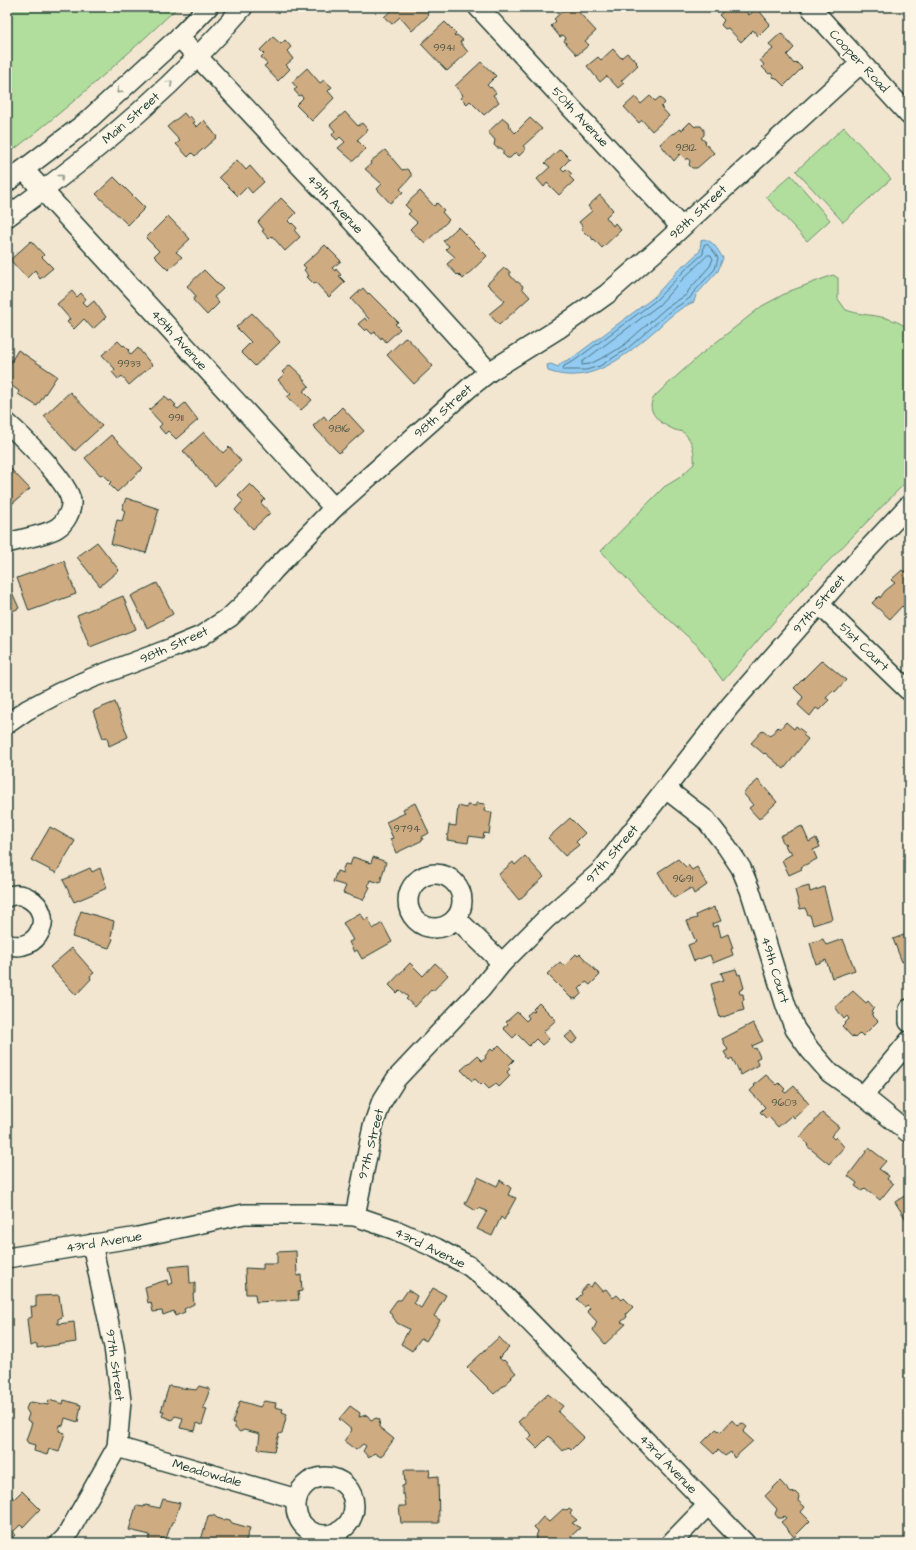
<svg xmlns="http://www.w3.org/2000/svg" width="916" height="1550" font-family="'Architects Daughter',sans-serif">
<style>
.green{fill:#b1de9d;stroke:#688e68}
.water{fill:#93cbf2;stroke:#6592a6}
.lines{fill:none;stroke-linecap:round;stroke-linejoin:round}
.shore{stroke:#4d7680;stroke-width:1}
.building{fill:#cfab81;stroke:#1f3d34}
.minor-casing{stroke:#1f3d34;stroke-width:22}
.minor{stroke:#fcf5e5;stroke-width:19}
.oneway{stroke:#8e998c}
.labels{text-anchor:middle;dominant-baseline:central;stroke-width:4;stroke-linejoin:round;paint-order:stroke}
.number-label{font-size:11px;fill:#4b5847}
.street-label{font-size:13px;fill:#1f3d34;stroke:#fcf5e5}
</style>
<rect width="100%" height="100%" fill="#f3e6d1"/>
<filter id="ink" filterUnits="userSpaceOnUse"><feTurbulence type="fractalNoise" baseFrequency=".025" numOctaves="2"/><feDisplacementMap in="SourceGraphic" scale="8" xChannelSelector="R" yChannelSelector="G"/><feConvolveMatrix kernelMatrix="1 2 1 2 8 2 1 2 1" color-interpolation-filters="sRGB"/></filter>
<g filter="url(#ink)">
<g class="green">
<path d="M7,7H178C123,59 67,109 7,155Z"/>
<path d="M844,127L891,179L843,222L796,171Z"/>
<path d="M791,175L830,220L807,241L766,197Z"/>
<path d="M833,275L838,278V299L846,310C869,318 888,313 909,329V479L809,581L723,681L697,645L642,595L601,551L664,487L679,478L694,464C695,453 693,441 684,433C682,431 678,431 675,430C665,426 647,415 652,401C653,398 656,395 658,393L700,355L762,306L790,291Z"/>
</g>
<path class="water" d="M703,239C714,241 717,249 723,258L718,271L696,295L694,302C681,307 669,317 659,327C627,354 593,387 548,371L547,365L551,364L558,367L561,363L572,358L653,298L683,265L686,264L700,251L701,241Z"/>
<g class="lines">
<g class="shore">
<path d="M707,244L714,252L718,258L717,262L715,269L693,293L690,298L669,312L627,349L600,366L586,370H563L564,366L574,361L655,301L686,269L703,254L704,245Z"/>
<path d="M708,255H711L713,259L710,266L689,290L686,295L666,308L624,345L610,354L590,364L582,365V362L659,305L678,284Z"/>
</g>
</g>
<g class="building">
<path d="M392,7H431L432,9L427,13L429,15L412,31L400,17L392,24L384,17L393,9Z"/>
<path d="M567,7H574L596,31L585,41L589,45L577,55L564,41L566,38L563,35L560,37L551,26L556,21L554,19Z"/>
<path d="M728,7L742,8L749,15L757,8L770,24L758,36L753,30L741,42L728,28L725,29L721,25L724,20L719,15Z"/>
<path d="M445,22L456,33L454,35L455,36L457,35L463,40L460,42L468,52L447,71L421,44Z"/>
<path d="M781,33L794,48L787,55L794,64L796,62L802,68L784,86L775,77L774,78L771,73L769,74L762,67L764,65L760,60L773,49L769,44Z"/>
<path d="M273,37L281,44L285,40L291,47L287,51L293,59L286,65L290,69L278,81L264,66L267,64L261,57L264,54L260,50Z"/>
<path d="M613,49L621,58L627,53L637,62L636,63L638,65L621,81L624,83L618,88L607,76L600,82L587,66L598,57L601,60Z"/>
<path d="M481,62L496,76L487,85L490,88L491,87L496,93L493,95L499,102L484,115L470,101L467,104L461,98L463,95L455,86Z"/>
<path d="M307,68L320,83L324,80L332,87L328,91L334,98L312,121L296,105L303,98L301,95L299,96L294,90L297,88L292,82Z"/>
<path d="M650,96L655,101L660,97L665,103L661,107L669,116L652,131L642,120L639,123L624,107L635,97L641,104Z"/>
<path d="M345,112L358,126L362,123L368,130L357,140L366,149L353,161L338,148L345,142L340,137L337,140L332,135L335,131L330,125Z"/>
<path d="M184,113L188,118L190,116L195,122L193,123L197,127L204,120L217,137L195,156L192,153L188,157L176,144L180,141L167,127Z"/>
<path d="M503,118L508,122L509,126L515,133L530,118L542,129L523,146L526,149L519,156L516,152L510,158H507L503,154V150L501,148H497L494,145L495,140L488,132Z"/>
<path d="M690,122L695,127L696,126H701L704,130V135L701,138L706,142L705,143L714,153L697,168H692L689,165L690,161L688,158L686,160L680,154L674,161L660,144L673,133L674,134L680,129L682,130Z"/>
<path d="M560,149L570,159L561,168L564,171L566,169L572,174L569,176L574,181L559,195L547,183L544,187L537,179L550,167L545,163Z"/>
<path d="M385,150L402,170L407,169L411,173V177L400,189L403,192L390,203L377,189L382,184L365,169L371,164L370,162Z"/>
<path d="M237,160L246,170L250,166L264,182L252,193L247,187L238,196L219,177Z"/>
<path d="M114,177L145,208L128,225L96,194Z"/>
<path d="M420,191L434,206L437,203L444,210L442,212L449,220L425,243L421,239L420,240L410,229L417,222L408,214L411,211L405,205Z"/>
<path d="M600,195L613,210L606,217L613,226L615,223L621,230L602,248L594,239L593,240L590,235L588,236L581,229L583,227L579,222L592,211L588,206Z"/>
<path d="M281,198L296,213L288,221L291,224L292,223L297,228L295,231L300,237L285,251L272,236L269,239L262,231L264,230L258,222Z"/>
<path d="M168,216L190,239L176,252L182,257L168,270L154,256L159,251L146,238Z"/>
<path d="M458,227L487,256L463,279L458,274L457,275L447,264L455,257L446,249L449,246L443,241Z"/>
<path d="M31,241L44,255L42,257L53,268L40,279L35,270L27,278L10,260Z"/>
<path d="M325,245L341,261L332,268L335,271L336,269L341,275L339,276L345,282L329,297L316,283L314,284L307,277L309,276L304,270L306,268L303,265Z"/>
<path d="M504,268L507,269L510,272V275L516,282H518L523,286L522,288L530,297L499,325L489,314L505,301L487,284Z"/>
<path d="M204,270L223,289L214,297L219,303L207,315L193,300L196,296L187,286Z"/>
<path d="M363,288L368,294L369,293L398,322L395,324L400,329L386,342L382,337L381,339L375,332L372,334L367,329L365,331L358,324L365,318L367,321L369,319L351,299Z"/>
<path d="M72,291L77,297L81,293L86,299L82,302L87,307L94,301L106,317L93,329L84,319L74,329L67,322L70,319L57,304Z"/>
<path d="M252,313L280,342L255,366L241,352L251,342L236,327Z"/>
<path d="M406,337L433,366L414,384L387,355Z"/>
<path d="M118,341L123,346L124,345L129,350L128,351L131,355L138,348L152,365L129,385L122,376L118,379L112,372L115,369L102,355Z"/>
<path d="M18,350L57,376L37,406L18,394L19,391L9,384L7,385V368Z"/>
<path d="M290,365L302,376V378L309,386L303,391L312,400L301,410L287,397L291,394L278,380L284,374L282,372Z"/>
<path d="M70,392L102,426L75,451L44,416Z"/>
<path d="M165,396L169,401L171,400L176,405L174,406L178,409L185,403L198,420L176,439L168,431L165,434L159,427L162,424L149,410Z"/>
<path d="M342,407L364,431L339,453L313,426L324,416L328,421Z"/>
<path d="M204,432L223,453L229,447L241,461L215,486L183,451Z"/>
<path d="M111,435L143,468L117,492L109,484L111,482L103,474L100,475L85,458Z"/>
<path d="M7,465L30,489L7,508Z"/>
<path d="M250,484L265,499L261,503L270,513L253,529L235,510L243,501L238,496Z"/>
<path d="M126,498L159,509L146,553L111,544L117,520L122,521L125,511L122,509Z"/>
<path d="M97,542L119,570L100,586L77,557Z"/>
<path d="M64,561L76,594L29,611L17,578Z"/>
<path d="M908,567L909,609L907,611L902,606L890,619L872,603L879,596L880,598L885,591L895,583L891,580L902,570L904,572Z"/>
<path d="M7,581L19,608L7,614Z"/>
<path d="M157,583L173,614L147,628L131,596Z"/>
<path d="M123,596L136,629L90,647L77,615Z"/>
<path d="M822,660L846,680L835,692L833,690L826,698L829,700L819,710L816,708L810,716L798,705L803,697L794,688Z"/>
<path d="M115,702L128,737L109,746L107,737L103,738L93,711Z"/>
<path d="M786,722L794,729L796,726L805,733L803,735L808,739L784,769L765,753L764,754L751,743L763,730L770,736L778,727L780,729Z"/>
<path d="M758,780L777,802L759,819L749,808L753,805L743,793Z"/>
<path d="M415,803L429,833L422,837L423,840L396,853L390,839L393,838L386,822L405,813L403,809Z"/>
<path d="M476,803L485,804L484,811L492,813L489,834L484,833L483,838L469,836L468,843L447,840L449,825L456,826L458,806L467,808V805L476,806Z"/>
<path d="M570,818L585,833L576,842L579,845L565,856L548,838Z"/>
<path d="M802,826L809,842L816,838L820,847L813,850L817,859L801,867L802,869L789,875L782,860L792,854L790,850L788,851L785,845L787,844L786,843L784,844L780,836Z"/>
<path d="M50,827L75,841L56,873L31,860Z"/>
<path d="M525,856L544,877L519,900L498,875L513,862L515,865Z"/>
<path d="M353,857L371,863L373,857L386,862L380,883L370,880L368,886L370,887L363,900L343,893L346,886L333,882L337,871L343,873L344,872L342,871L345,864L350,865Z"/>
<path d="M678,859L686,867L688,865L692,870L697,867L707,885L694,894L691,888L674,898L658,872Z"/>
<path d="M90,868L92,872L100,868L107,888L74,902L63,880Z"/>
<path d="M809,886L810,892L824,887L832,919L813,925L810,915H808L805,908L800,909L795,890Z"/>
<path d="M714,907L715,911H717L721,921L712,924L713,927L718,925L721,937L728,934L733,948L731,949L733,955L713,963L710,955L694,961L688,945L696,942L687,921L697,918L696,915L700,913Z"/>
<path d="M81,911L114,921L111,937L113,939L109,948L72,937Z"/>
<path d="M360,913L365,920L368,918L373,929L382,923L392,942L362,959L357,950L354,952L349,942L353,940L343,923Z"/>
<path d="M909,933V959L902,962L893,939Z"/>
<path d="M823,939L826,945L843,939L855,970L832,978L826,960L816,964L810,943Z"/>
<path d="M72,948L94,973L90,976L91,979L76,995L50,967Z"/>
<path d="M576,954L578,956L580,954L600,975L590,985L586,982L579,989L581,991V994L577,998L573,999L572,997L571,998L547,974L560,962L564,966Z"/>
<path d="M410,963L423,976L435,963L448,975L433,991L432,989L415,1007L406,999L408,997L400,990L397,993L389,985Z"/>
<path d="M736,969L738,975L740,974L744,988L739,991L740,994H743L744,1000L742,1001L744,1010L720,1018L711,984L724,980L721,973Z"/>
<path d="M853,991L866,1003L868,1001L874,1008L871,1011L873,1013L871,1014L878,1021L863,1036L860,1033L855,1038L853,1036L852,1037L842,1026L849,1019L847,1016L844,1019L835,1007Z"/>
<path d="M539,1003L556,1020L543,1032L549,1039L542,1045L536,1039L529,1046L517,1034L513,1038L503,1028L508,1024L506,1022L517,1012L526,1021L529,1018L527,1015L532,1011L534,1012L535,1011L533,1009Z"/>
<path d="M753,1023L763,1041L752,1046L754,1049L756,1048L760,1057L756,1059L759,1065L741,1075L732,1058L729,1060L724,1052L728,1050L722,1039Z"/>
<path d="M572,1031L578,1039L572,1044L565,1037Z"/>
<path d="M499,1045L514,1060L508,1066L510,1069L507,1072L510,1076L499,1087L496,1084L489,1089L483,1083L481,1085L475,1079L472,1081L461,1070L477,1056L482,1061L486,1058L485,1056L491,1049L493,1051Z"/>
<path d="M766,1075L777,1085L779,1083L785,1089L783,1091L786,1093L794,1086L809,1104L794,1118L792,1115L778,1127L769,1117L767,1119L760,1112L765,1107L750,1091L755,1086L754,1085Z"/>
<path d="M822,1113L839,1127L831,1136L834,1139L836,1137L844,1147L829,1164L807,1146L808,1145L800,1137Z"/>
<path d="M869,1148L886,1161L879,1169L889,1176L887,1179L893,1184L880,1200L865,1188L862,1191L855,1186L857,1183L848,1176Z"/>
<path d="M478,1177L497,1186L500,1180L511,1188L508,1195L516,1198L504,1220L501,1217L492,1236L477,1229L487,1211L479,1208L476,1211L465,1204Z"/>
<path d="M909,1193V1224L895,1202Z"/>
<path d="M296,1251L297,1276L301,1275L302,1291L298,1292L299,1300L256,1302L255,1294H246L245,1268L263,1269V1264H277V1252Z"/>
<path d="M189,1265L190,1283H195V1293L193,1294L194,1304L184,1309L185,1312L175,1316L174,1311L163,1315L162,1311L153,1312L151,1302L148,1303L145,1287L167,1280L168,1285L173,1283L169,1267Z"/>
<path d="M594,1282L602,1291L606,1289L613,1298L617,1295L622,1300L624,1298L633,1307L626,1314L627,1317L621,1322L626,1324L605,1344L593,1330L597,1322L587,1311L590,1308L587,1305L584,1307L577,1299L582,1294L581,1292L587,1285L591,1287Z"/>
<path d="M433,1288L446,1295L434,1316L440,1320L426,1341L421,1338L412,1351L401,1344L409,1329L397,1323L389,1311L397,1300H401L408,1290L417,1296L414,1303L421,1308Z"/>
<path d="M59,1295L62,1317L58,1319V1324L74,1322L76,1342L37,1348V1344L30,1346L27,1319L32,1317L31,1306L36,1307V1296Z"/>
<path d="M499,1337L509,1348L499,1358L503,1361L504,1360L516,1373L511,1377L512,1378L494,1394L467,1367Z"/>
<path d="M169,1386L196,1390L199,1386L210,1389L203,1408L207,1409L202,1425L197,1423L195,1431L180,1428L183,1418L175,1416L172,1420L162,1416L164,1411H161Z"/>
<path d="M548,1394L563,1406L558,1412L584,1437L571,1450L568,1447L563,1451L549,1436L537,1448L528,1439L532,1435L518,1422Z"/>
<path d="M49,1400L63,1404L64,1400L81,1405L78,1422L65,1418L63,1426L60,1425L59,1431L65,1433L59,1452L49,1449L47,1455L34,1451L35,1445L28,1443L26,1440L32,1423L27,1420L29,1414L26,1409L28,1404L31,1402L48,1405Z"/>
<path d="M240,1401L260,1407L264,1401L276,1403L275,1407L283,1409L282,1412L287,1414L282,1433L279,1434L274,1451L258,1449L260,1434L244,1430L240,1432L235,1428V1423H232Z"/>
<path d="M350,1406L360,1413L359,1417L367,1415L371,1420L377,1418L380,1420L379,1427L394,1439L381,1457L374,1453L369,1458L363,1451L366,1446L363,1444L356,1450L344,1441L352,1430L339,1419Z"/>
<path d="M732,1420L737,1426L742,1423L747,1427L743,1432L753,1441L734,1458L731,1452L725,1456L718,1450L714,1454L702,1443L716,1429L721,1432Z"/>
<path d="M404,1470H430L429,1477L438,1476L439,1523H401L399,1506H406L404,1494H402V1486L405,1485Z"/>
<path d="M780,1481L791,1493L795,1492L799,1496L798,1501L805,1507L801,1512L810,1521L794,1537L781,1522L786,1518L784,1516L782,1518H778L775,1514L777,1509L765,1496Z"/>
<path d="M22,1491L40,1509L23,1527L20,1525L13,1532L15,1535L7,1543V1495L9,1493L14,1499Z"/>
<path d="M163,1499L180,1503L174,1522H172L166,1539L161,1538L160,1543L148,1542L150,1535L129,1530L136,1506L144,1507L145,1505L160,1508Z"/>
<path d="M563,1509L567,1511L569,1509L572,1511L570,1514L577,1520L572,1523L580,1528L570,1537L573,1539L569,1543H537L535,1540L538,1531L534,1527L543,1517L549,1522Z"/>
<path d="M211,1515L215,1516L217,1518L224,1520L226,1519L230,1520L232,1523L250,1528L245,1543H208L201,1540L208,1516Z"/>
</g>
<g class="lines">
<defs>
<g id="minor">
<path d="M478,7L681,227"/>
<path d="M810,7L909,115"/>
<path d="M179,37L351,220L489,372"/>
<path d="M24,170L334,508"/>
<path d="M7,182L85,123L179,37L208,7"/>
<path d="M7,217C92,156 175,87 243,7"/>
<path d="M7,423C22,436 69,483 71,501C72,511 65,523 57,528C46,535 21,539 7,543"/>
<path d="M819,604L908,690"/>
<path d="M7,724L27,710L59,693L92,678L172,648L201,636L230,617L249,599L274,570L334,508L470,387L489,372L558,329L607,294L656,251L861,63"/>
<path d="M666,789L706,820L727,847L741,868L750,890L786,1006L795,1029L810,1050L830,1073L863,1096L909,1133"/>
<circle cx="435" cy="901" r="27"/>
<path d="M7,897C14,894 22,894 28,898C57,914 38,955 7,944"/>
<path d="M456,918L502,963"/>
<path d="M909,1009V1022"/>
<path d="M863,1096L909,1041"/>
<path d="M355,1216L373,1126L381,1103L396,1079L481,989L502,963L546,919L601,871L730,706L856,562L909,505"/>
<path d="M7,1258L138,1237L244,1214H314L355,1216L393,1229L436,1248L469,1266L501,1292L745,1543"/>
<path d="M117,1447L297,1499"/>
<circle cx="325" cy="1506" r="29"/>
<path d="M60,1543L66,1537L117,1447L121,1401L114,1347L92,1244"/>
<path d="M671,1543L708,1505"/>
</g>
</defs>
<use href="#minor" class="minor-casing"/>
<use href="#minor" class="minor"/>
</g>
<defs><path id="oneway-chevron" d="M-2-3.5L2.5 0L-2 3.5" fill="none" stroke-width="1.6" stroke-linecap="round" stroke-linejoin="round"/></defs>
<g class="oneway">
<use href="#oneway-chevron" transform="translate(170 83) rotate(-43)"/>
<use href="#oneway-chevron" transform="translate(119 91) rotate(138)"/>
<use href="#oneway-chevron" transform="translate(61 177) rotate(-39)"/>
</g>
</g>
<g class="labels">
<g class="number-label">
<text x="444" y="47">9941</text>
<text x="686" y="147">9812</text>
<text x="129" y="363">9933</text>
<text x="176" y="417">9911</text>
<text x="339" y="428">9816</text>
<text x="407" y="828">9794</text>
<text x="683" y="878">9691</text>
<text x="784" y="1102">9603</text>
</g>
<g class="street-label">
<text transform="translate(859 61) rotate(47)">Cooper Road</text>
<text transform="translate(580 117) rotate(47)">50th Avenue</text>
<text transform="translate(131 118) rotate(-41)">Main Street</text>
<text transform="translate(335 204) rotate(47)">49th Avenue</text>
<text transform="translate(698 212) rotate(-43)">98th Street</text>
<text transform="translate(179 340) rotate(48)">48th Avenue</text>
<text transform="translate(443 411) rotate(-42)">98th Street</text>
<text transform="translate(819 604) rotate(-49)">97th Street</text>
<text transform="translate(174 645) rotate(-24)">98th Street</text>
<text transform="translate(864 647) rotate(44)">51st Court</text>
<text transform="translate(612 854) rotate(-49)">97th Street</text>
<text transform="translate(775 970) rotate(73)">49th Court</text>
<text transform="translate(371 1144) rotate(-76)">97th Street</text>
<text transform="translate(104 1242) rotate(-9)">43rd Avenue</text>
<text transform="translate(430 1248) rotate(26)">43rd Avenue</text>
<text transform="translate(115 1365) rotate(82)">97th Street</text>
<text transform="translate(668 1464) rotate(46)">43rd Avenue</text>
<text transform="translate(207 1473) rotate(16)">Meadowdale</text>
</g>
</g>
<rect width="916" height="1550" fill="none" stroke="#fcf5e5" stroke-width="24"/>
<rect x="12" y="12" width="892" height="1526" fill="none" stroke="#1f3d34" stroke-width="1.5" filter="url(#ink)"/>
</svg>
